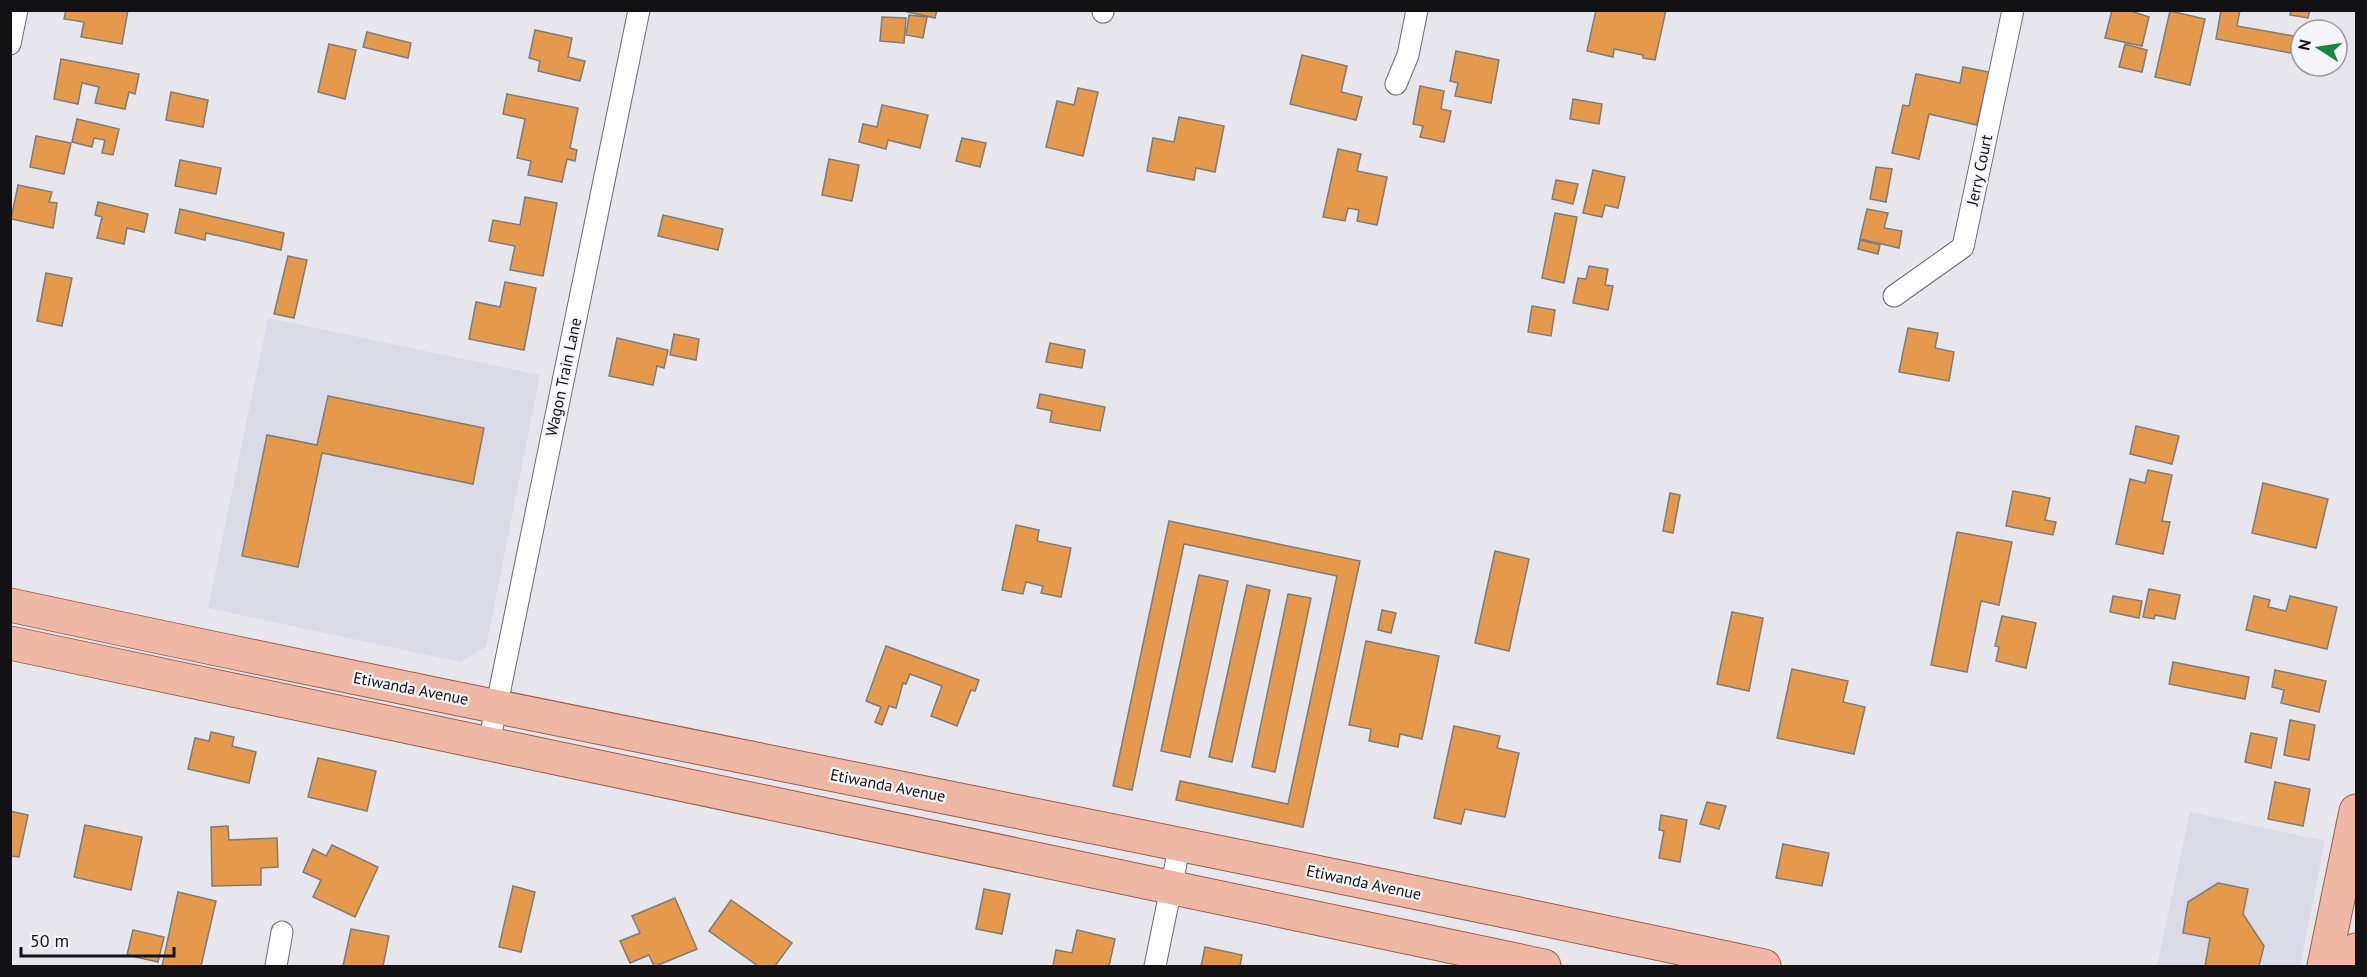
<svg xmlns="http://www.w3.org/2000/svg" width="2367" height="977" font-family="'PT Sans',sans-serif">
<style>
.built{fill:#dbdae7}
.building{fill:#e4994c;stroke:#7f7b78;stroke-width:1.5}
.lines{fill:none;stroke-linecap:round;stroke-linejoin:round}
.street-casing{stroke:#6c6b70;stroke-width:23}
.primary-casing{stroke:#995f4b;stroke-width:35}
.street{stroke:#fff;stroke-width:21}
.primary{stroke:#eeb8a4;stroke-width:33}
.labels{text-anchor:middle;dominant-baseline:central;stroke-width:4.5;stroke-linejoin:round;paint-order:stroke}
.street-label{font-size:16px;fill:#121214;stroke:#f4f4f9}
</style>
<rect width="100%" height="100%" fill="#e6e6ec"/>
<g class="built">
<path d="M268,318L540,375L486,647L460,662L208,608Z"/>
<path d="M2190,812L2325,841L2300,966H2157Z"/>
</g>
<g class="building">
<path d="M66,10H128L122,44L81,37L84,22L64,19Z"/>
<path d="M899,10H937L935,18Z"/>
<path d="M1596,10H1666L1655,60L1643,58V55L1614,49L1613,57L1587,51Z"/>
<path d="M2112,10H2128L2149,17L2142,46L2105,38Z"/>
<path d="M2221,10H2240L2237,26L2294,36L2291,53L2216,39Z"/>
<path d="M2291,10H2310L2308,18L2290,15Z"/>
<path d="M2170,11L2205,19L2190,85L2155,77Z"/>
<path d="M909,15L927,17L923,38L906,35Z"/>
<path d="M882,17L906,18L904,43L880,41Z"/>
<path d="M535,30L572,38L568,57L585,61L580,81L538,71L540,61L529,58Z"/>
<path d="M367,32L411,43L408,58L363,47Z"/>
<path d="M329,44L356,50L345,99L318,92Z"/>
<path d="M2125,44L2147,50L2142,72L2119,67Z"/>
<path d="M1456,51L1499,60L1491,103L1455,96L1458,83L1450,81Z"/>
<path d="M1302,55L1347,66L1341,92L1362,97L1356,120L1290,104Z"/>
<path d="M61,59L139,74L135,94L129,92L125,109L95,103L99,87L82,83L78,104L54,99Z"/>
<path d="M1963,67L1989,72L1977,125L1929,114L1919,159L1892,153L1903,105L1909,106L1916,74L1960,83Z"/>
<path d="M1420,86L1444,91L1441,109L1451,111L1444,142L1420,137L1423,126L1413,124Z"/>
<path d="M1078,88L1098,92L1083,156L1046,147L1057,101L1074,105Z"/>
<path d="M171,92L208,100L203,127L166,120Z"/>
<path d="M507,94L578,108L570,148L577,150L575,161L567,159L562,182L528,175L531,161L517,158L525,119L503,114Z"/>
<path d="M1573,99L1602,104L1599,124L1570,119Z"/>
<path d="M882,105L928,115L920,148L888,140L886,149L859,142L863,124L877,127Z"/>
<path d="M1179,117L1224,126L1215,172L1196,168L1194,180L1147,171L1153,138L1174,142Z"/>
<path d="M77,119L119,129L113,155L102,153L105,140L94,138L92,147L72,142Z"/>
<path d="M36,136L71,143L64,174L30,167Z"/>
<path d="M962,138L986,143L980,167L956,161Z"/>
<path d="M1338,149L1361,154L1357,171L1387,177L1377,225L1357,221L1359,210L1348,208L1345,221L1323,217Z"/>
<path d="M829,159L859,165L852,201L822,195Z"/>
<path d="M180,160L221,168L216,194L175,186Z"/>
<path d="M1876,167L1892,169L1886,202L1870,199Z"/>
<path d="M1593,170L1625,177L1618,208L1605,205L1602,217L1583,213Z"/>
<path d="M1556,180L1578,184L1573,204L1552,199Z"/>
<path d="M18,185L52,192L49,202L57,203L53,228L11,219Z"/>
<path d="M525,197L557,203L543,276L510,270L515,246L489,241L493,220L520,225Z"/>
<path d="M98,202L148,214L144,232L127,228L124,244L97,238L102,217L95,215Z"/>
<path d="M180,209L284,233L281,250L206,233L205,240L175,233Z"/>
<path d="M1867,209L1888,213L1884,228L1902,231L1899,248L1860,239Z"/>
<path d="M1555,213L1577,217L1564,283L1542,278Z"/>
<path d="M663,215L723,229L718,250L658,236Z"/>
<path d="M1860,240L1880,245L1878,254L1858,249Z"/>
<path d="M288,256L307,260L294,318L274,314Z"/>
<path d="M1589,266L1608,269L1605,285L1613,286L1608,310L1573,303L1578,278L1586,279Z"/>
<path d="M46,273L72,278L62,326L37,321Z"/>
<path d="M505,282L536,288L524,350L469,339L476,302L500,307Z"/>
<path d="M1532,306L1555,310L1551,336L1528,332Z"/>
<path d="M1908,328L1938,333L1935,348L1954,352L1949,381L1899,372Z"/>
<path d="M674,334L699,339L696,360L670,355Z"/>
<path d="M617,338L668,350L664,368L657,366L653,385L609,376Z"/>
<path d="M1050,343L1085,350L1082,368L1046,362Z"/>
<path d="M1040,394L1105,407L1100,431L1050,422L1052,411L1037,408Z"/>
<path d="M328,396L484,428L473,484L322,453L298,567L242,556L267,435L317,445Z"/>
<path d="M2136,426L2179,436L2172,464L2130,454Z"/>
<path d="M2148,470L2172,475L2162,521L2170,522L2163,554L2116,544L2130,479L2145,483Z"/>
<path d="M2263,483L2328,499L2316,548L2252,533Z"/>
<path d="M2013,491L2050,498L2045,520L2056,522L2053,535L2006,526Z"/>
<path d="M1670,493L1680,495L1673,533L1663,531Z"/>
<path d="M1169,521L1360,561L1303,827L1176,800L1180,781L1288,804L1337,576L1184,544L1132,790L1113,786Z"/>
<path d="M1016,525L1039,530L1037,541L1071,548L1061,597L1041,593L1043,586L1026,582L1023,594L1002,590Z"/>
<path d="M1957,532L2012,542L1999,605L1981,601L1967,672L1931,665Z"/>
<path d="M1495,551L1529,559L1509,651L1475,643Z"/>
<path d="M1199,575L1228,581L1190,757L1161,751Z"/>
<path d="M1247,585L1270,590L1232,762L1209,757Z"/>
<path d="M2149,589L2180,595L2175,619L2155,615L2154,619L2143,617Z"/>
<path d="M1288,594L1311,598L1275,772L1252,767Z"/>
<path d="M2113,596L2142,601L2139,618L2110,612Z"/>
<path d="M2254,596L2270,600L2268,607L2286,611L2290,596L2337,607L2327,649L2246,630Z"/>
<path d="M1382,610L1396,613L1391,633L1378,630Z"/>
<path d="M1732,612L1763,618L1749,691L1717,684Z"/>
<path d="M2002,616L2036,623L2026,668L1996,661L1999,647L1995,646Z"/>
<path d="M1366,641L1439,656L1422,739L1400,734L1398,747L1369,741L1371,729L1349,725Z"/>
<path d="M886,646L979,680L975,691L971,690L957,726L931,716L942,686L910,674L906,684L903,683L896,708L889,706L882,725L875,722L881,707L866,701Z"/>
<path d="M2173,662L2249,677L2245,699L2169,684Z"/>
<path d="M1792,669L1848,681L1843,702L1865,707L1854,754L1777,738Z"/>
<path d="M2275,670L2326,681L2319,712L2281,703L2284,690L2272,687Z"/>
<path d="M2290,720L2315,725L2309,760L2284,755Z"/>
<path d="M1454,726L1500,736L1497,748L1519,753L1505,817L1465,809L1461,824L1434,818Z"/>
<path d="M211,732L234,737L232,746L256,752L249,783L188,769L195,738L209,741Z"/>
<path d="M2251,733L2277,738L2271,768L2245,762Z"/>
<path d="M318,758L376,771L367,811L308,797Z"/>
<path d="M2275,782L2310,789L2303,826L2268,819Z"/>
<path d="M1707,802L1726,806L1719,829L1700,824Z"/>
<path d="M10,811L28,815L19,857L10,856Z"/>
<path d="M1661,815L1687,820L1680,862L1659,858L1664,831L1659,830Z"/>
<path d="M85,825L142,837L131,890L74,877Z"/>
<path d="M228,826L229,840L277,838L278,867L261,868V885L212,886L211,827Z"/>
<path d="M1783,844L1829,853L1822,886L1776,878Z"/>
<path d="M332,845L378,867L355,917L313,897L321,880L303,872L313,849L326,856Z"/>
<path d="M2218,883L2248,889L2243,914L2264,946L2259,966H2205L2210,938L2183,933L2188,902Z"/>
<path d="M513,886L535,892L521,952L499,947Z"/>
<path d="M984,889L1010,894L1002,934L976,929Z"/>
<path d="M178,892L216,901L201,966H162Z"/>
<path d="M675,898L697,949L656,966H654L649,955L630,963L620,941L640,933L632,916Z"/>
<path d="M731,900L792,943L775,966H758L709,931Z"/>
<path d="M351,929L389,936L383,966H343Z"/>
<path d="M133,930L164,937L158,962L127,955Z"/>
<path d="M1077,930L1115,939L1109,966H1053L1056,950L1072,953Z"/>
<path d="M1205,947L1242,955L1240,966H1201Z"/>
</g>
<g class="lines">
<defs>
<g id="street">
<path d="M1103,12V10"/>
<path d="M10,44L17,10"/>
<path d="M1396,84L1408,55L1417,10"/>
<path d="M1894,296L1963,247L2013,10"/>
<path d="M489,743L639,10"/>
<path d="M276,966L282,932"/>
<path d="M1155,966L1180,844"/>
</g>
<g id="primary">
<path d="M10,605C594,731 1181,840 1764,966"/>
<path d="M10,643L1544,966"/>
<path d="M2324,966L2356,811"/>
<path d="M2353,966L2356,950"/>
</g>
</defs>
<use href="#street" class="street-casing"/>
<use href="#primary" class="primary-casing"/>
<use href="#street" class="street"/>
<use href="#primary" class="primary"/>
</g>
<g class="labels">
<g class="street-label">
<text transform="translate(1979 170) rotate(-78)">Jerry Court</text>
<text transform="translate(563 377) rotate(-78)">Wagon Train Lane</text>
<text transform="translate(411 688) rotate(11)">Etiwanda Avenue</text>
<text transform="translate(888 785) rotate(11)">Etiwanda Avenue</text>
<text transform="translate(1364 882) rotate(12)">Etiwanda Avenue</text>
</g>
</g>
<rect width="2367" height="977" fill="none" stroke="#121214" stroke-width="24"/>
<g transform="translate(2319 48) rotate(282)"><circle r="28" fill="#f4f4f9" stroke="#9a9a9d" stroke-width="1.5"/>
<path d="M0-4.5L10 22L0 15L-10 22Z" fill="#15863d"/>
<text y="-9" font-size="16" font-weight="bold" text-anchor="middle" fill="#121214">N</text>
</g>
<path d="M21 947v9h153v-9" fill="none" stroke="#121214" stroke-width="3"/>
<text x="30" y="947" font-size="18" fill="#121214" stroke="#f4f4f9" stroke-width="4.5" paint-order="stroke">50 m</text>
</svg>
